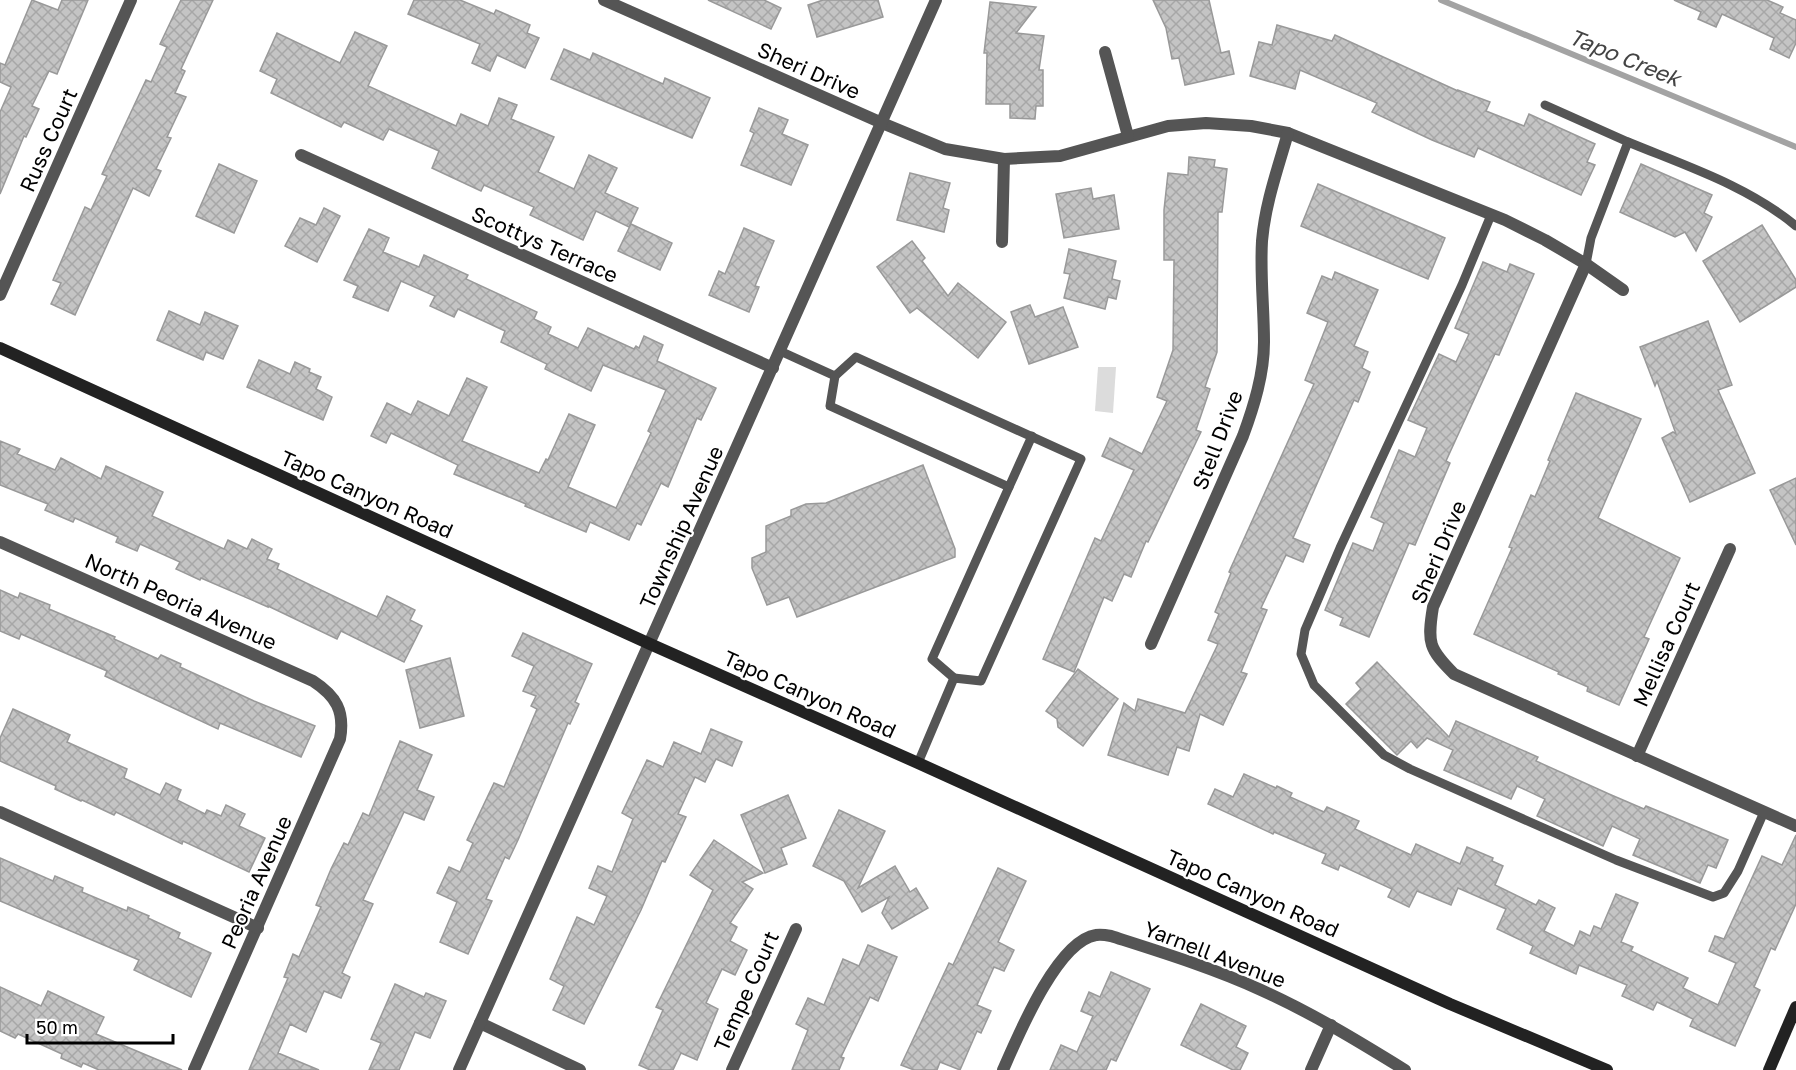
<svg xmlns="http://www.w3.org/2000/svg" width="1796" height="1070" font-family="'Golos Text',sans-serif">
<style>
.pitch{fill:#dcdcdc}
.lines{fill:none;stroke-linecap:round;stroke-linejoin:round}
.stream{stroke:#a3a3a3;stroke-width:6}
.building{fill:url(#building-cross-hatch);stroke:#999;stroke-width:1.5}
.lane{stroke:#555;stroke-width:9}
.street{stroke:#555;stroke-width:12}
.secondary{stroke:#222;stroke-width:12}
.labels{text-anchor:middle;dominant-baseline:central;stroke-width:4.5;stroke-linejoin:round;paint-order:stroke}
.street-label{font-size:21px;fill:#000;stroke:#fff}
.water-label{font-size:22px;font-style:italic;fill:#444;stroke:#fff}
</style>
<defs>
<pattern id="building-cross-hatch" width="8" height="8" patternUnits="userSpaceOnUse" patternTransform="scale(1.5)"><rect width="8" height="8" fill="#c4c4c4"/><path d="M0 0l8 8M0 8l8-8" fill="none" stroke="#a7a7a7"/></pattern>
</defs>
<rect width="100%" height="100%" fill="#fff"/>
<path class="pitch" d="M1098,367H1116L1113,413L1095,411Z"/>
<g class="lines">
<path class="stream" d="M1441,0L1796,147"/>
</g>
<g class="building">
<path d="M32,0L58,10L62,0H88L57,74L49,71L32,106L39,109L26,137L24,136L0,194V112L11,87L0,82V63L5,65Z"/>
<path d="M181,0H213L181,69L185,71L175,93L186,97L167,137L171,138L156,169L161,171L149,196L133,188L75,315L51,304L61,283L53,280L85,207L91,210L107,176L102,174L146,80L151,82L167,47L160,44Z"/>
<path d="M414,0H460L494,14L496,10L530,25L527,33L539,38L525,68L497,55L490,71L472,63L480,44L408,14Z"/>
<path d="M708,0H764L781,8L771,29Z"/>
<path d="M823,0H878L883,17L817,37L808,5Z"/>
<path d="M1153,0H1209L1221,53L1229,51L1234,74L1185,85L1179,58L1172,59L1166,28Z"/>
<path d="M1674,0H1767L1783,7L1780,13L1796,20V43L1789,58L1770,49L1774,38L1722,14L1716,27L1698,19L1701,12Z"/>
<path d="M990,2L1036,7L1016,33L1044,36L1039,70H1043V106H1036L1035,119L1010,118V104H986L987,53H984Z"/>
<path d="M1277,25L1332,41L1335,35L1458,91V90L1490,102L1486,111L1524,126L1529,114L1595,144L1587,162L1595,165L1581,195L1478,148L1474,157L1432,140L1372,112L1377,103L1300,70L1295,89L1250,76L1259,42L1272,45Z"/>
<path d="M355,32L387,46L368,86L456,126L461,114L488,126L499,98L517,105L511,119L554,137L538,172L574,189L589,155L617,168L605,193L638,208L629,227L596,211L583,240L530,215L534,207L484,185L481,191L432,168L439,151L389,129L383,140L344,122L341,127L271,93L277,79L260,71L277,33L340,63Z"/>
<path d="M564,49L590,60L593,53L663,84L665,78L710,98L692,138L551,79Z"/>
<path d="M759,108L788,120L782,134L808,145L791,185L741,165L754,133L750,131Z"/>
<path d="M1189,157L1215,160L1214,167L1227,169L1222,212H1218L1217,352L1205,387L1210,389L1196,430L1201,432L1148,542L1146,541L1131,577L1124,574L1112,601L1104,597L1074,672L1043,659L1095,538L1101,541L1134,470L1102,456L1110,438L1142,454L1167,401L1157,397L1173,350L1174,260H1164V210L1168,173L1188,175Z"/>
<path d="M219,164L257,181L234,233L196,216Z"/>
<path d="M1641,164L1712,195L1704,213L1712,217L1696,251L1685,232L1675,237L1620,212Z"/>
<path d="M910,173L950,183L943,208L949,210L944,232L897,220Z"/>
<path d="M1318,184L1445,238L1428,279L1301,226Z"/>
<path d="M1091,188L1093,199L1114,195L1119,229L1064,238L1056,194Z"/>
<path d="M324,208L340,216L317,262L285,246L300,218L316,225Z"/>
<path d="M631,224L672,243L660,270L618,251Z"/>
<path d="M1762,225L1796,280V287L1740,322L1703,261Z"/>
<path d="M744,228L774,241L755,286L759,287L749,312L709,295L719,271L725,274Z"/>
<path d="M369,229L389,238L383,252L419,267L424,255L468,275L466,279L537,312L534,319L551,327L548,334L578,348L588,328L634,349L636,346L639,348L644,336L663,345L657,361L716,388L701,420L697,418L668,487L661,483L641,525L637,523L629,540L590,522L586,532L525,506L526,504L454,474L458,465L391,433L386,443L371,436L387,403L411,415L418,401L449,416L467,378L487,387L462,441L539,473L546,459L548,460L569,414L595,425L568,487L616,508L651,433L648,431L666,390L603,365L591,391L545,369L547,364L501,342L505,331L458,309L454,317L430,306L435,296L401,281L388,311L353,297L358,286L344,280Z"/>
<path d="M912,241L925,258L922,261L948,296L958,283L1006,322L978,358L917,308L910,313L877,267Z"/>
<path d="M1069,249L1116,261L1112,279L1120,281L1116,299L1108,297L1105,309L1064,298L1070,274L1064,273Z"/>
<path d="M1483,262L1507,272L1510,264L1534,274L1499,355L1495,354L1446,461L1450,463L1415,545L1409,543L1369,637L1340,625L1343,618L1325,610L1353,543L1373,551L1384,523L1371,517L1399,450L1415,457L1427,428L1408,420L1439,354L1456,362L1469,334L1455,328Z"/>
<path d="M1335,272L1378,290L1354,346L1368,352L1362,368L1370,372L1358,402L1354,400L1293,538L1310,545L1303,562L1286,555L1261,608L1267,610L1241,672L1247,674L1223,725L1200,714L1189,751L1177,747L1168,775L1108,755L1124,703L1135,711L1138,699L1185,713L1218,644L1208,640L1219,614L1215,612L1231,573L1229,572L1314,384L1305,380L1328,322L1307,313L1322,276L1332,280Z"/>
<path d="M1030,305L1035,317L1063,307L1078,347L1029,364L1011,312Z"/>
<path d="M169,311L200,325L205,312L238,326L223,359L206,352L203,360L157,340Z"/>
<path d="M1708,321L1732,385L1718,390L1755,473L1690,502L1662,438L1673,432L1676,434L1657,381L1655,386L1640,347Z"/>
<path d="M259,360L290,374L295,362L310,369L309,372L321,377L316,389L332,397L323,420L247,387Z"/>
<path d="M1576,393L1641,419L1598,518L1680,558L1644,637L1649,639L1619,705L1587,691L1588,687L1558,674L1559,672L1474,634L1512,548L1509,547L1531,495L1535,497L1550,461L1548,460Z"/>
<path d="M0,441L20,449L17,454L55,470L61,458L101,479L106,466L163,492L152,516L224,549L228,540L247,549L252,539L272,549L267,559L279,564L277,569L377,617L387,596L415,610L410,620L422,626L404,662L341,631L337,639L268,606V607L201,578L200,580L176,569L180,562L140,544L137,551L116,542L118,537L75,518L73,522L45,510L48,504L0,485Z"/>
<path d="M923,465L955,549V557L797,617L789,597L767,605L752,568V558L766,552V526L791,516V510L806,504L826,503Z"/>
<path d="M1796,478V545L1770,490Z"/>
<path d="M0,590L18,598L20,593L50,605L49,609L115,637L114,639L158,659L161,655L181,664L180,667L254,701L315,726L301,757L220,723L218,729L105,676L107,671L21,634L19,639L0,631Z"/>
<path d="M523,633L592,664L575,702L579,704L570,724L568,723L518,840L509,859L505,857L486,899L492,901L468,954L440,942L457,902L437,893L449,867L460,872L473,843L467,840L494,783L504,787L537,709L531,706L536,696L523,691L534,666L512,656Z"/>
<path d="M450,658L464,716L420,728L406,670Z"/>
<path d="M1377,662L1449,737L1456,721L1538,757L1536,761L1609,794L1644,809L1646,806L1728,840L1716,868L1708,865L1700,883L1633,855L1640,839L1612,826L1603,846L1537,816L1545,799L1517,786L1511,799L1444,770L1453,750L1427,738L1417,748L1411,741L1397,755L1346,704L1361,689L1356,683Z"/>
<path d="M1078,669L1118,699L1083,746L1058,727L1057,719L1046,711Z"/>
<path d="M13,709L70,735L67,742L127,769L124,778L160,795L166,783L181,790L177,800L205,814L207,810L221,816L226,805L245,814L239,826L265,838L249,872L183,841L182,844L116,812L114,815L82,800L81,801L55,789L56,786L0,761V738Z"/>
<path d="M711,729L742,742L732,766L716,759L705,782L695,777L678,814L686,817L665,862L662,861L641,910L584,1024L553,1010L564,986L550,979L577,917L594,925L607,896L589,888L598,866L612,872L633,819L622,813L647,760L663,767L674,742L701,754Z"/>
<path d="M400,741L432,755L417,790L434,797L424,820L404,812L363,900L373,904L342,973L350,977L341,998L324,991L306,1032L290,1024L278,1053L319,1070H249L288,978L284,977L293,954L299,957L321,907L316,905L331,869L344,843L348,845L363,813L369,816Z"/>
<path d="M1244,774L1276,788L1277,786L1292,793L1290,797L1324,812L1327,807L1359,821L1355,829L1411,855L1416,844L1460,864L1467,847L1493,858L1492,861L1503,866L1495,885L1536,905L1539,900L1555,908L1544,931L1574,946L1580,931L1590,936L1594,926L1601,929L1616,894L1638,903L1621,942L1633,947L1631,951L1688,978L1683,988L1718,1005L1736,963L1709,951L1715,936L1724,939L1762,856L1782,865L1796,835V904L1775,950L1771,948L1754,987L1760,990L1735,1046L1690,1026L1693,1019L1657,1002L1653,1010L1622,996L1627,985L1579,965L1576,974L1530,953L1533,946L1497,929L1506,909L1458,888L1451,905L1417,891L1409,907L1388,897L1392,889L1340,865L1338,870L1322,863L1326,854L1274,832L1273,834L1208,804L1215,789L1233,797Z"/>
<path d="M788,795L806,838L781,848L787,864L765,873L741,815Z"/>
<path d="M839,810L885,831L858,888L895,866L910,892L916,888L928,908L892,929L882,913L889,897L862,912L844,881L813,866Z"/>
<path d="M714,840L763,873L742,882L753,889L730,923L737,927L730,941L747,950L735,975L722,969L706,1003L718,1009L697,1060L681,1053L673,1070H650L639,1065L663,1010L656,1007L713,890L690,875Z"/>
<path d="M0,858L53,881L55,876L83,888L82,892L127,911L128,907L149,916L148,918L180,933L178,938L211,953L191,997L134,970L139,960L0,901Z"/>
<path d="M998,868L1026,881L998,942L1014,950L1004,971L994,967L977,1005L991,1011L981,1033L977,1031L960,1070L940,1062L937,1070H914L901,1065L949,963L953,965Z"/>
<path d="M868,945L897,957L878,1001L870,997L841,1057L844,1058L839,1070H792L808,1030L796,1024L808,998L824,1005L843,959L859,966Z"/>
<path d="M1111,972L1150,989L1116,1061L1111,1059L1106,1070H1050L1061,1045L1077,1052L1093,1016L1081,1011L1089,992L1100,997Z"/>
<path d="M395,984L424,997L426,993L446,1001L430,1038L415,1032L399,1070H369L381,1043L371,1039Z"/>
<path d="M0,987L41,1006L48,991L104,1017L96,1034L182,1070H99L83,1063L81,1067L61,1058L62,1054L18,1034L15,1038L0,1031Z"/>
<path d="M1201,1004L1246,1026L1236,1047L1248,1053L1240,1070H1233L1181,1045Z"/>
</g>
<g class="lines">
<g class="lane">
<path d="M1545,105L1628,142"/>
<path d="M1491,215L1462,285L1340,548L1305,630L1301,654L1314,685L1384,755L1410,769L1616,860L1713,897L1724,893L1738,871L1764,812"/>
<path d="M1586,264L1591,238L1628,142C1686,166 1748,186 1796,226"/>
<path d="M780,351L835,376L856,357L1081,459L981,681L954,678L918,763"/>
<path d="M835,376L830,406L1009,487L932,659L954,678"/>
<path d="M1009,487L1032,436"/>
</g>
<g class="street">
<path d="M604,0L882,123L945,149L1004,159L1060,156L1168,126L1206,123L1251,126L1288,133L1505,220L1545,240L1586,264L1623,290"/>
<path d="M1105,52L1128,136"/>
<path d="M301,155L773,368"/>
<path d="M1002,242L1004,159"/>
<path d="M1586,264L1433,607C1427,643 1429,649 1454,674L1796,826"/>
<path d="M0,295L131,0"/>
<path d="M0,542L313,681C336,696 345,711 340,739L194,1070"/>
<path d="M1151,644L1243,436C1254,406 1264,374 1264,342C1264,308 1260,275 1262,241C1265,204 1278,168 1288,133"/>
<path d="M1637,756L1730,549"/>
<path d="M0,812L258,928"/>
<path d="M480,1023L580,1070"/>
<path d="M459,1070L936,0"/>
<path d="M732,1070L796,929"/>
<path d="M1003,1070C1018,1036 1057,941 1096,935C1101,934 1106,935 1111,936C1161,952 1213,968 1261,990C1312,1013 1358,1041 1405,1070"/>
<path d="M1311,1070L1331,1025"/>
</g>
<g class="secondary">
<path d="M0,348L650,644L918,763L1450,1004L1607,1070"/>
<path d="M1769,1070L1796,1007"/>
</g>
</g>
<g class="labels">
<g class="street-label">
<text transform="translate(809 70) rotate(24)">Sheri Drive</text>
<text transform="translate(48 140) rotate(-66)">Russ Court</text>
<text transform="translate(545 244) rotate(24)">Scottys Terrace</text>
<text transform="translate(1217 440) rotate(-69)">Stell Drive</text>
<text transform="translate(367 494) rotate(24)">Tapo Canyon Road</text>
<text transform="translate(681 527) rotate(-66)">Township Avenue</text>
<text transform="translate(1438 552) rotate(-67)">Sheri Drive</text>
<text transform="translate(181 601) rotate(24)">North Peoria Avenue</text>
<text transform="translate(1666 644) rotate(-66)">Mellisa Court</text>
<text transform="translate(810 694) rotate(24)">Tapo Canyon Road</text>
<text transform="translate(256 882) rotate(-66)">Peoria Avenue</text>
<text transform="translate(1253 893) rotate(24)">Tapo Canyon Road</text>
<text transform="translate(1215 954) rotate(21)">Yarnell Avenue</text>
<text transform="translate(746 991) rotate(-66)">Tempe Court</text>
</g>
<g class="water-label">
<text transform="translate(1625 57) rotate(22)">Tapo Creek</text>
</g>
</g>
<path d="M27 1034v9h146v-9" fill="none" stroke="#000000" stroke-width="3"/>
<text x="36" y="1034" font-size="18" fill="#000000" stroke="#ffffff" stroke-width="4.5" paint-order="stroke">50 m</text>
</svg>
